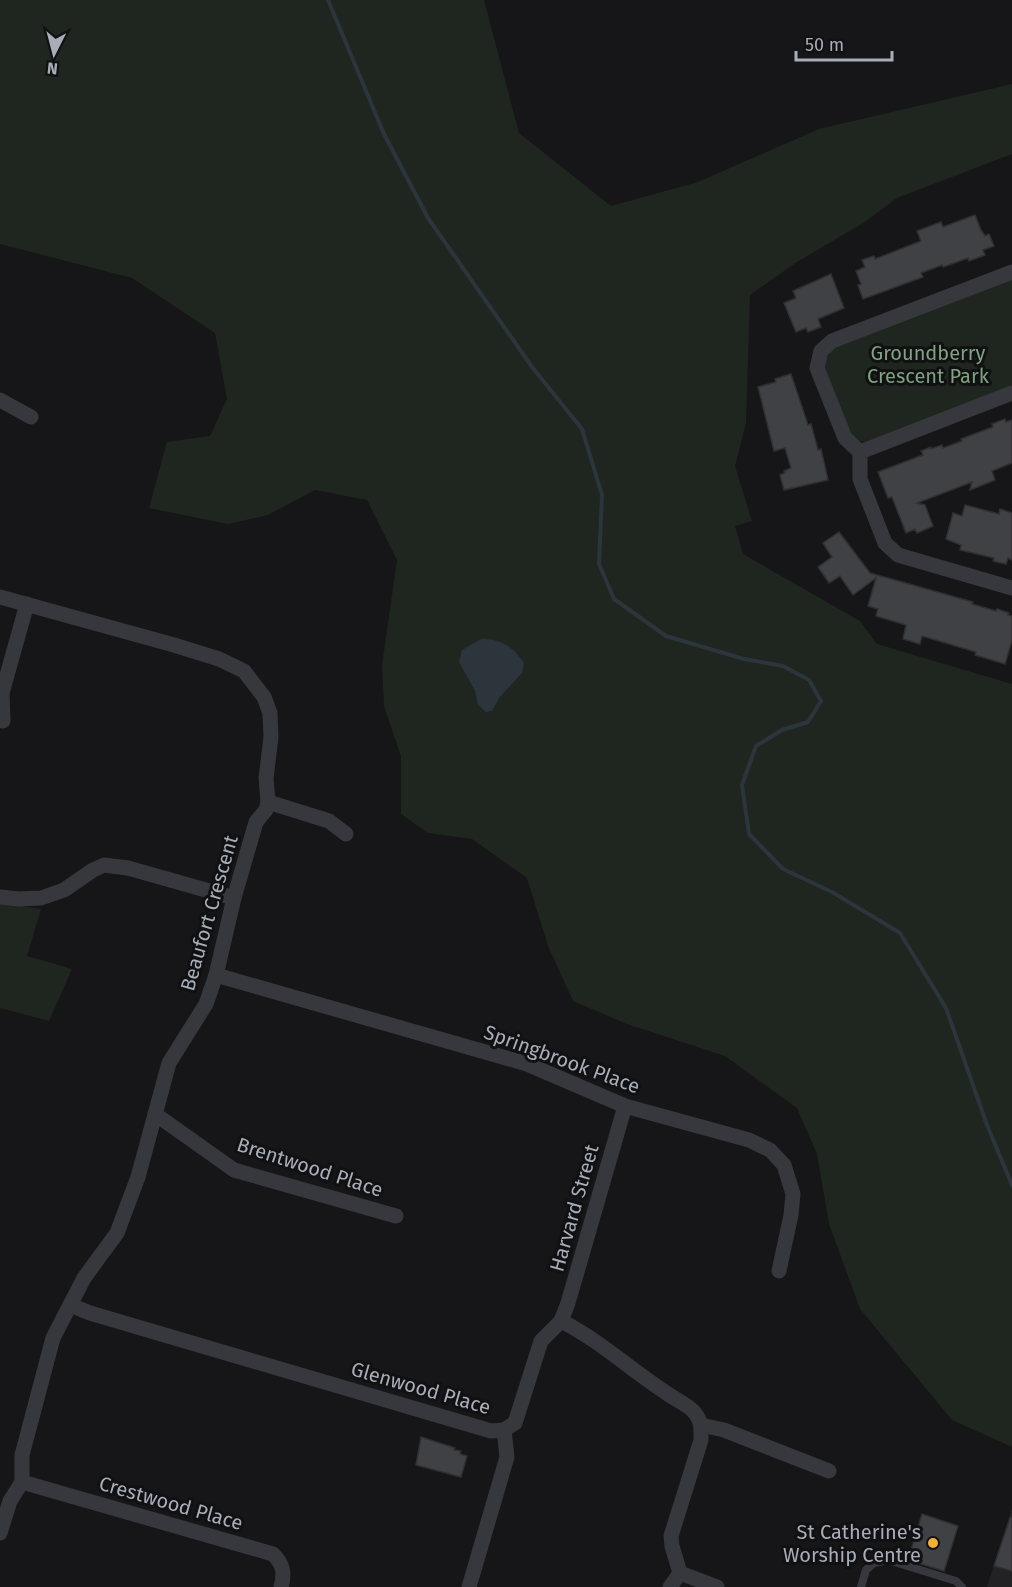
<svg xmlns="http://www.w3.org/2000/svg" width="1012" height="1587" font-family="'Fira Sans',sans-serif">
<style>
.built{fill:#222225}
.green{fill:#1e261f}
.water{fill:#2c353c}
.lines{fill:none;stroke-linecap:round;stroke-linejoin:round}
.stream{stroke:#2c353c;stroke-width:4}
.building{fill:#404145;stroke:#303034;stroke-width:1.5}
.service{stroke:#37383d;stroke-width:8}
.minor{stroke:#37383d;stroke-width:15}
.poi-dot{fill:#f2b134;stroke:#111113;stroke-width:2}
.labels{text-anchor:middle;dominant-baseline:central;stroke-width:6;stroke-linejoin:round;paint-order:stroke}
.park-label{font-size:20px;fill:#7fa381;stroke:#111113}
.street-label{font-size:20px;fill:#a8adb8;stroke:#111113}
.poi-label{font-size:20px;fill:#a8adb8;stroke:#111113;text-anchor:end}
</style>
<rect width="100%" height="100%" fill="#161618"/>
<path class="built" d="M1012,1508V1587H987Z"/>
<g class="green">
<path d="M0,0H484L519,133L611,206L698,182L819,129L1012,84V154L897,198L865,222L797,262L750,295L746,423L735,466L752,521L735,526L743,554L860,621L877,644L1012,684V1447L952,1420L860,1309L829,1224L817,1154L797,1108L725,1056L627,1024L573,1001L548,946L527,878L472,839L428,833L401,814V756L384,706L382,665L397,560L367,500L315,490L268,515L228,524L149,508L167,442L210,436L227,399L215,333L132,278L0,244Z"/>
<path d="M1012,278V387L866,442L858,441L847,430L824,366L831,349Z"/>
<path d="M0,903L41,909L27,956L72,969L49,1021L0,1008Z"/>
</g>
<path class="water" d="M481,639C501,639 513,646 524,663L522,673L499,698L492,711L486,712L478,705L475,691L459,662L462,650Z"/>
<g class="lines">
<path class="stream" d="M328,0L384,134L428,218L532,367L582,429L602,495L599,564L614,599L666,636L744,659L783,666L809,680L821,701L808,722L782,730L756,746L742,785L749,834L783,869L832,892L900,933L946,1008L987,1125L1012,1185"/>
</g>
<g class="building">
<path d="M975,215L981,230L985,236L989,234L994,246L983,250L985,255L969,261L968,258L943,267L942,265L921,273L923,277L863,299L858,285L861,284L856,271L865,267L862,260L874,256L875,259L921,241L917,231L941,222L943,227Z"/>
<path d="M831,274L844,308L818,319L821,327L808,332L806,328L796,332L784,303L796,298L793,291Z"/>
<path d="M791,374L808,425L811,424L818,450L821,449L828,480L784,490L780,475L785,473L784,471L791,468L785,448L774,451L758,387L776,382L775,379Z"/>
<path d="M1005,419L1006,422L1012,420V463L992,471L995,480L970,490L972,482L917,503L925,505L933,526L917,533L915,529L906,533L892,497L888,498L878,472L923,455L921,451L931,447V449L942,445L943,448L962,441L961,439L993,427L992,424Z"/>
<path d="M965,505L999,514L1000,509L1012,513V560L1008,558L1006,564L993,561L994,558L960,550L961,545L946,539L953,513L962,516Z"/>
<path d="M839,532L870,573L973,602L972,604L996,611L997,609L1009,613L1008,615L1012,616V640L1005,664L975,655L976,652L922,636L920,644L903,639L906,625L876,616L878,609L868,606L876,578L853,595L840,576L829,583L818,567L832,557L823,543Z"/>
<path d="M421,1437L455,1448L454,1450L461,1451L460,1454L467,1456L461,1477L416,1465Z"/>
<path d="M922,1514L958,1526L944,1571L908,1560Z"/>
<path d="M1010,1518H1012V1571L994,1566Z"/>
</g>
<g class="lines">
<path class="service" d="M861,1587L866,1570L874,1563L888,1560L956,1581L962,1587"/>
<g class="minor">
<path d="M0,400L31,417"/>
<path d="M860,452L845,438L817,368L821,351L832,341L1012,272"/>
<path d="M860,452V479L885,543L898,555L1012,588"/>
<path d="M860,452L1012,393"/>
<path d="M0,597L174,645L219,659L244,671L264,697L270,713L271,737L266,778L268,802L266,810L256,822L234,898L216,975L206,1004L169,1063L138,1177L117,1233L84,1278L53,1338L22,1455V1482L10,1501L0,1533"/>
<path d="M3,721L2,693L27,604"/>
<path d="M268,802L329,821L346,834"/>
<path d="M0,897L19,899L41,898L64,890L93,870L104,865L128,868L234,898"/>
<path d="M216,975L527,1064L625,1106L749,1140L770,1150L784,1165L793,1194L791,1215L779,1271"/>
<path d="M155,1114L234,1170L396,1216"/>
<path d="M70,1305L90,1313L491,1431L504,1430L515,1423L541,1341L561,1321C599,1340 630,1369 665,1392C674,1399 688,1404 695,1413C702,1422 701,1430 701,1440L671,1536L672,1546L680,1573L670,1587"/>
<path d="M561,1321L568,1303L625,1106"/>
<path d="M701,1425L724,1430L829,1471"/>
<path d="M22,1482L273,1554C283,1564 285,1573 281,1587"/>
<path d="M680,1573L717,1587"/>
<path d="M469,1587L507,1457L504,1430"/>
</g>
</g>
<circle class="poi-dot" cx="933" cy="1543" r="6"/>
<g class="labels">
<g class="park-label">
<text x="928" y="353">Groundberry<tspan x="928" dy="23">Crescent Park</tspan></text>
</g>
<g class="street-label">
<text transform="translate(209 913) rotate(-74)">Beaufort Crescent</text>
<text transform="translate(562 1059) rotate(20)">Springbrook Place</text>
<text transform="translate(310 1167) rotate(18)">Brentwood Place</text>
<text transform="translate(574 1208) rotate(-74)">Harvard Street</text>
<text transform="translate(421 1388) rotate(16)">Glenwood Place</text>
<text transform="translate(171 1503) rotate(16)">Crestwood Place</text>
</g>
<g class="poi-label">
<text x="921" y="1532">St Catherine's<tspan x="921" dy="23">Worship Centre</tspan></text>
</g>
</g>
<g transform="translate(54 54) rotate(186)" stroke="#111113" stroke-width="4.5" paint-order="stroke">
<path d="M0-4.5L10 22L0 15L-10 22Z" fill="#a8adb8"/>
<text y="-9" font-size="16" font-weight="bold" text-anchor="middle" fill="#a8adb8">N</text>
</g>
<path d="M796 51v9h96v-9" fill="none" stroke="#a8adb8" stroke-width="3"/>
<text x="805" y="51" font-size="18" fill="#a8adb8" stroke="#111113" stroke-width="4.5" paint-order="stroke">50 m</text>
</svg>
